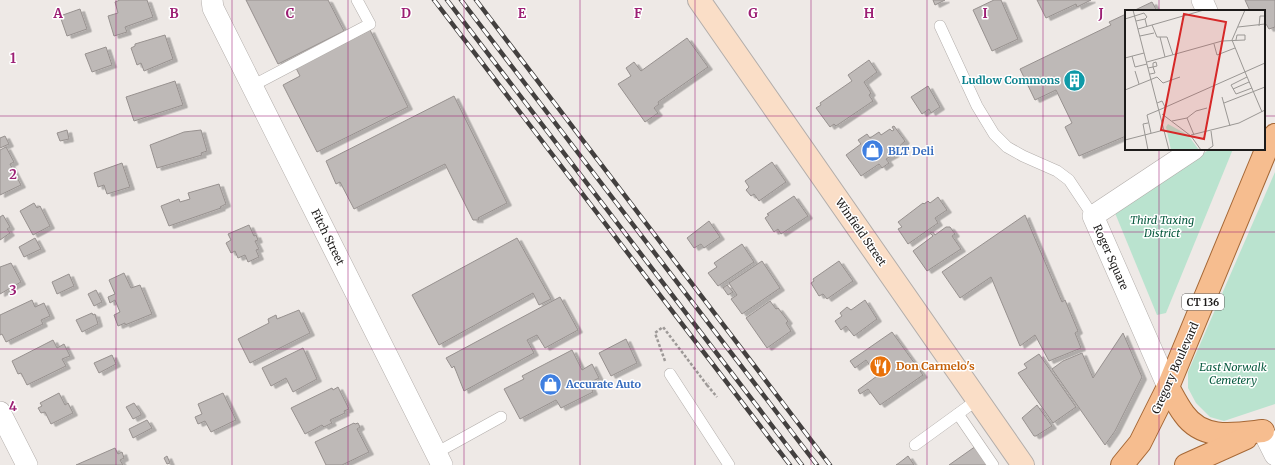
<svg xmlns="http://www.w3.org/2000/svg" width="1275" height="465" font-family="Merriweather,serif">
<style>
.green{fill:#bae3cf}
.building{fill:#beb9b7;stroke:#97918f;filter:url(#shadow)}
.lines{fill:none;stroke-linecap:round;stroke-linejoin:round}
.service-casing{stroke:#b3aeab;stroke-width:12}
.minor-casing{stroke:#b3aeab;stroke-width:22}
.secondary-casing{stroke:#b3aeab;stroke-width:24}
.primary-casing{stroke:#a66836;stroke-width:24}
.path{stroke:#9e9a98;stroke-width:2.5;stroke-dasharray:3 2;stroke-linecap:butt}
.service{stroke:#fff;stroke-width:11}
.minor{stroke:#fff;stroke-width:21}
.secondary{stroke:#fadec7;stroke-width:22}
.primary{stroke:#f6bd8f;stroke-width:22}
.rail-casing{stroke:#43403f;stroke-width:4.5}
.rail{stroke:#fff;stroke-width:3;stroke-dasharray:9;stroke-linecap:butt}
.grid{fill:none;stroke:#9c1f74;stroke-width:1;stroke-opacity:0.55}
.labels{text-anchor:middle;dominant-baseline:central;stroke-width:3;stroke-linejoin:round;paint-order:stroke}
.shield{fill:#fff;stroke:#615f5f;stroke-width:1}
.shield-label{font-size:10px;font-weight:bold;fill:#1d1b1a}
.culture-label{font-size:11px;font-weight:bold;fill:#0d838f;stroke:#fff;text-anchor:end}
.shop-label{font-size:11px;font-weight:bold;fill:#366cbe;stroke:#fff;text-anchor:start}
.park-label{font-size:11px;font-style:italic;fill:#085a3f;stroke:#fff}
.street-label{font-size:11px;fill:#1d1b1a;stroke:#fff}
.food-label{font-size:11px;font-weight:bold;fill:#c56008;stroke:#fff;text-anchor:start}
.inset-road{fill:none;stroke:#9a9794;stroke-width:1}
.view{fill:#d62828;fill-opacity:0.15;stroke:#d62828;stroke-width:2}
.inset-edge{fill:none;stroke:#1d1b1a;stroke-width:2}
.grid-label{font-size:13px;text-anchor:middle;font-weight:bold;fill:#9c1f74;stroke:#fff;stroke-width:3;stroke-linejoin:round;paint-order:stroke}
</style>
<defs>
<filter id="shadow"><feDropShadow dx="4.5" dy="2.5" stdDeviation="0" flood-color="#0004"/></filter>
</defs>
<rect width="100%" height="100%" fill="#eee9e6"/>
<g class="green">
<path d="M1210,149H1233L1166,313L1157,315L1115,213Z"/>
<path d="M1275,172V404L1224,421L1210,417L1196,403L1188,388V372Z"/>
</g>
<g class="building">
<path d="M120,0H147L153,17L125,27L127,32L114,36L108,16L118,13L115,2Z"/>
<path d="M246,0H328L344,31L278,64Z"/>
<path d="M933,0H945L935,5Z"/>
<path d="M994,0H1001L1018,39L992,51L973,10Z"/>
<path d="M1037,0H1091L1077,7L1076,4L1046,18Z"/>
<path d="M1245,0H1275V27L1269,29L1266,24L1264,25V11H1250Z"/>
<path d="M1152,2L1157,11H1133Z"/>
<path d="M80,9L87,29L67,36L60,16Z"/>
<path d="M1126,14V136L1079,156L1065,127L1072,123L1056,90L1035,100L1020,69L1111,25L1109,22Z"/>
<path d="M370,30L408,107L317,152L283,85L300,76L296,68Z"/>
<path d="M165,35L173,59L144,71L141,63L137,65L131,48L135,46V44Z"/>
<path d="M687,38L708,67L658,102L659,104L654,108L658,113L645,122L618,84L631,76L626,68L634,62L641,71Z"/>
<path d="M106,47L112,65L92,72L85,54Z"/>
<path d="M869,60L877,72L864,82L871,93L869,95L873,101L836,126L834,124L830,127L816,108L821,105L820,103L852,81L848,75Z"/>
<path d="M175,81L183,105L134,121L126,97Z"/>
<path d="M928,86L940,107L931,113L929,109L922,114L911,97Z"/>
<path d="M454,96L507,203L478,218L479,220H473L445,164L354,209L340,182L336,184L326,161Z"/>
<path d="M894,126L905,141L893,152L895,154L886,159L889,163L882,168L879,164L861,176L846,155L861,144L858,140L867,134L870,138L879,132L881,135L890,129L892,131L894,130L892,127Z"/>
<path d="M67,130L69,139L60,141L57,133Z"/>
<path d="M201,130L207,151L201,153L202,155L157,168L150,145L184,132Z"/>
<path d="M5,136L9,144L0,148V138Z"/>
<path d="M6,147L14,162L10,164L21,185L0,195V150Z"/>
<path d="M772,162L786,182L759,201L754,194L751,196L746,190L749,187L745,181Z"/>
<path d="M122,163L130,187L107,194L104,185L98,187L94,173Z"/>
<path d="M219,184L226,204L220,207L221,208L169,226L161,206L179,199L180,202L190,199L188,193Z"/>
<path d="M794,196L808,216L781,234L778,229L774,232L765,218L769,215L767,214Z"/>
<path d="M938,197L947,210L935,218L938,223L908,244L898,229L902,227L898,222L923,203L924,204L928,201L930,203Z"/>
<path d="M34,203L37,208L40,206L50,226L33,235L20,211Z"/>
<path d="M3,215L10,227L7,229L10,233L0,240V217Z"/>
<path d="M1025,215L1062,302L1065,300L1078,331L1075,333L1081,348L1049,361L1035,335L1020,346L991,277L960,298L942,272Z"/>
<path d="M709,221L720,237L704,248L701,244L694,248L687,238Z"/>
<path d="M249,225L254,236L256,235L258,240L255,241L259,249L256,250L259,257L248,262L245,255L238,258L235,251L231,253L226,243L231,240L228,234Z"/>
<path d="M946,227H950L955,234L952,236L961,249L927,271L913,251L933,236L930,233L933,232L935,235Z"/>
<path d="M35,238L41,249L24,257L19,247Z"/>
<path d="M517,238L551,299L539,305L533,293L439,345L412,295Z"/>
<path d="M742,244L754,262L718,286L708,273L717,267L714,263Z"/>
<path d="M762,261L780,288L742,314L731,299L737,295L729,283Z"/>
<path d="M839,261L853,281L827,299L823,294L819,296L811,283L814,281L813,279Z"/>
<path d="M11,263L21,282L0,294V267Z"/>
<path d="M124,273L131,288L140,285L152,314L125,325V323L118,326L114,315L120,312L115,300L110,303L108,297L115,294L109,280Z"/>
<path d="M69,274L74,286L57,294L52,282Z"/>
<path d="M727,285L733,292L728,295L723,288Z"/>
<path d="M96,290L102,302L94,306L88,294Z"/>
<path d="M560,297L578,330L545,348L537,335L527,340L534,353L464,391L454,366L452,368L446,358Z"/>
<path d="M32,300L35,307L44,303L50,316L41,320L43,324L6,342L2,334L0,335V315Z"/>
<path d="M865,300L877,319L854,336L846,326L841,330L835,321L842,316L840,313L847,307L851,310Z"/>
<path d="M770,301L776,309L778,308L788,321L786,323L791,331L767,348L746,318Z"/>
<path d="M299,310L310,333L250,363L238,339L269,323L268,319L276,315L277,319Z"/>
<path d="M92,313L93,315L95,314L98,324L82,332L76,320Z"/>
<path d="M892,332L923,375L880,405L868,389L860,394L858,390L877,376L866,360L855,368L850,361Z"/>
<path d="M1123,333L1142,377L1115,431L1105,445L1052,369L1063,361L1082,353L1093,378Z"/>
<path d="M626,339L637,363L611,376L599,353Z"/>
<path d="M53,340L57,348L64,344L70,356L62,359L66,366L27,385L21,373L18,374L12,361Z"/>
<path d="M303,348L317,379L293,392L286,378L271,386L262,368Z"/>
<path d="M572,350L582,370L592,364L599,378L589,383L593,392L561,408L556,400L520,419L504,389L524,379L522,376Z"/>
<path d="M1039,354L1076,407L1053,423L1018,373L1027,368L1024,364Z"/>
<path d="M112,355L116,364L99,373L94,363Z"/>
<path d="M338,387L349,409L344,411L345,413L330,420L332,423L324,427L322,425L305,434L291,408L332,388L333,390Z"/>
<path d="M59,393L65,405L68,403L73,413L51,424L45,412L41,413L38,408L42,406L40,403Z"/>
<path d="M223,393L236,420L211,432L205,421L198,424L195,417L202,414L198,404Z"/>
<path d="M134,403L141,413V415L133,419L126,407Z"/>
<path d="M1037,405L1052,426L1036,436H1034L1022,418Z"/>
<path d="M147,420L152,428L133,438L129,429Z"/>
<path d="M354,423L355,424L358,423L360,427L357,429L369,452L342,465H326L315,442Z"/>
<path d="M976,446L989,465H949Z"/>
<path d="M115,448L118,454L122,452L124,458L120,460L123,465H76Z"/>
<path d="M167,456L170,463L167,464L164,458Z"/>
<path d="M908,456L914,465H896L899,463Z"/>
</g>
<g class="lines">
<defs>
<g id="service">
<path d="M940,26L977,106L994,134L1007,147L1023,156L1057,171L1069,180L1093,216"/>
<path d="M252,86L370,24L357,0"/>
<path d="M670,374L729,465"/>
<path d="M958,414L993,465"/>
<path d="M915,445L977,400"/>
<path d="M436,453L501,417"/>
</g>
<g id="minor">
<path d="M212,0L213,8L442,465"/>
<path d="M1202,0L1207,11"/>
<path d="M1168,387L1093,216L1194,149"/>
<path d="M0,412L27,465"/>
<path d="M1263,431L1275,455"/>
</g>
<path id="secondary" d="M699,0L1023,465"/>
<g id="primary">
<path d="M1168,387C1173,396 1178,406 1184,414C1203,441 1236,434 1263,431"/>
<path d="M1122,465L1140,443L1168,387L1269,143L1275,135"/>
<path d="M1186,465L1246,438"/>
</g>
</defs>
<use href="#service" class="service-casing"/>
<use href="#minor" class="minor-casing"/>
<use href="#secondary" class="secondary-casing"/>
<use href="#primary" class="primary-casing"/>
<g class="path">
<path d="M665,361L655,333L663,327L707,385L709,383"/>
<path d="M707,385L717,397"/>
</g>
<use href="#service" class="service"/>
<use href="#minor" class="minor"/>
<use href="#secondary" class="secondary"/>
<use href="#primary" class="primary"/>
<defs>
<g id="rail">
<path d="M434,0L790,465"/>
<path d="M447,0L802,465"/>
<path d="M461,0L817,465"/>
<path d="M476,0L830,465"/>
</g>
</defs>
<use href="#rail" class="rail-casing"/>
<use href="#rail" class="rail"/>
</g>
<path class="grid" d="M116,0V465M232,0V465M348,0V465M464,0V465M580,0V465M695,0V465M811,0V465M927,0V465M1043,0V465M1159,0V11M0,116H1126M1264,116H1275M1159,149V465M0,232H1275M0,349H1275"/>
<defs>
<symbol id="building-disc" viewBox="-11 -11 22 22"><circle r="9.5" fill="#0f9aa8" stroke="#fff"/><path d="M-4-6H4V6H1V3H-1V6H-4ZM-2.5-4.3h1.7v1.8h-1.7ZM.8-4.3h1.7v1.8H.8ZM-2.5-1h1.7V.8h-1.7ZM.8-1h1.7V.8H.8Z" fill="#fff"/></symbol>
<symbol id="shop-disc" viewBox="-11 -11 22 22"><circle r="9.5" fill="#3f7fe0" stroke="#fff"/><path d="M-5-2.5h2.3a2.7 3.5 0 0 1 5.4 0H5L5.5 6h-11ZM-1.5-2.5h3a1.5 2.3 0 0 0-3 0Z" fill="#fff"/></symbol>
<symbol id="restaurant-disc" viewBox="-11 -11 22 22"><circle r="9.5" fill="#e8710a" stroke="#fff"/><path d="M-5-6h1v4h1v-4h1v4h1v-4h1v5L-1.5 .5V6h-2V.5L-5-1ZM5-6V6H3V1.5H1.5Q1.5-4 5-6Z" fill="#fff"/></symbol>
</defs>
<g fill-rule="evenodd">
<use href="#building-disc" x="1062" y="68" width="25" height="25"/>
<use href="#shop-disc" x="860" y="138" width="25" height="25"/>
<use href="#restaurant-disc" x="868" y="354" width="25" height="25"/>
<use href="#shop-disc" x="538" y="372" width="25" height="25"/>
</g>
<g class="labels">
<rect class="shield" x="1182" y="294" width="42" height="16" rx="3"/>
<g class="shield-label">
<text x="1203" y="302">CT 136</text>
</g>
<g class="culture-label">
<text x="1060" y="80">Ludlow Commons</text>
</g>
<g class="shop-label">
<text x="888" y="151">BLT Deli</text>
<text x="566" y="384">Accurate Auto</text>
</g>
<g class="park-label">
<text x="1162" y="220">Third Taxing<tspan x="1162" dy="13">District</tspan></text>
<text x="1233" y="367">East Norwalk<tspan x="1233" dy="13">Cemetery</tspan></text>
</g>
<g class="street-label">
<text transform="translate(861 232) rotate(55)">Winfield Street</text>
<text transform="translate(328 237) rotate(64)">Fitch Street</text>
<text transform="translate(1111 257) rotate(66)">Roger Square</text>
<text transform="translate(1175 368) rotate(-66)">Gregory Boulevard</text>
</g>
<g class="food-label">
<text x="896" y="366">Don Carmelo's</text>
</g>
</g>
<g transform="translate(1125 10)">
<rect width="140" height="140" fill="#eee9e6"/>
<path d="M43,114L63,125L74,140H46L41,117Z" fill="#bae3cf"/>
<path class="inset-road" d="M8,0L44,140M120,0L107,30L120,62M0,9L19,3L22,7L20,9M11,11L20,9L22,17M27,15L32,27H35M134,16L135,6H140M113,17L140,14M13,19L79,0M15,26L29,23M89,34L92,45L110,38M7,46L10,57L22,54M40,47L35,27H42L48,45M0,48L19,43M22,52L97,31L120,30V25H112L111,30M31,52L32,56L28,57V53ZM23,58L28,57L30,63L25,64M10,61L14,74M120,62L137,102M122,67L106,75L111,84L127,78M108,79L124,72M0,80L32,67L38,73L55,67M97,87L105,116M32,93L37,91L40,97M99,93L140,77M34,100L140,53M37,104L66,126L76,140M62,108L69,125M47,111L62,108L71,101L82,98M26,123L22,105L34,100M66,125L114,113L140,100M0,130L39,120M23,140L18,114L23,113M82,140L88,136L86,121"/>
<path class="view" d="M59,4L101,12L79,129L36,120Z"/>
<rect width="140" height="140" class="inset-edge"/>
</g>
<g class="grid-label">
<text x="58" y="18">A</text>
<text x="174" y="18">B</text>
<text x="290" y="18">C</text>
<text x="406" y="18">D</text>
<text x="522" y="18">E</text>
<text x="638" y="18">F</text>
<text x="753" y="18">G</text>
<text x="869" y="18">H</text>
<text x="985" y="18">I</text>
<text x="1101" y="18">J</text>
<text x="13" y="63">1</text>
<text x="13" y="179">2</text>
<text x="13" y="295">3</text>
<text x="13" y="411">4</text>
</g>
</svg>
